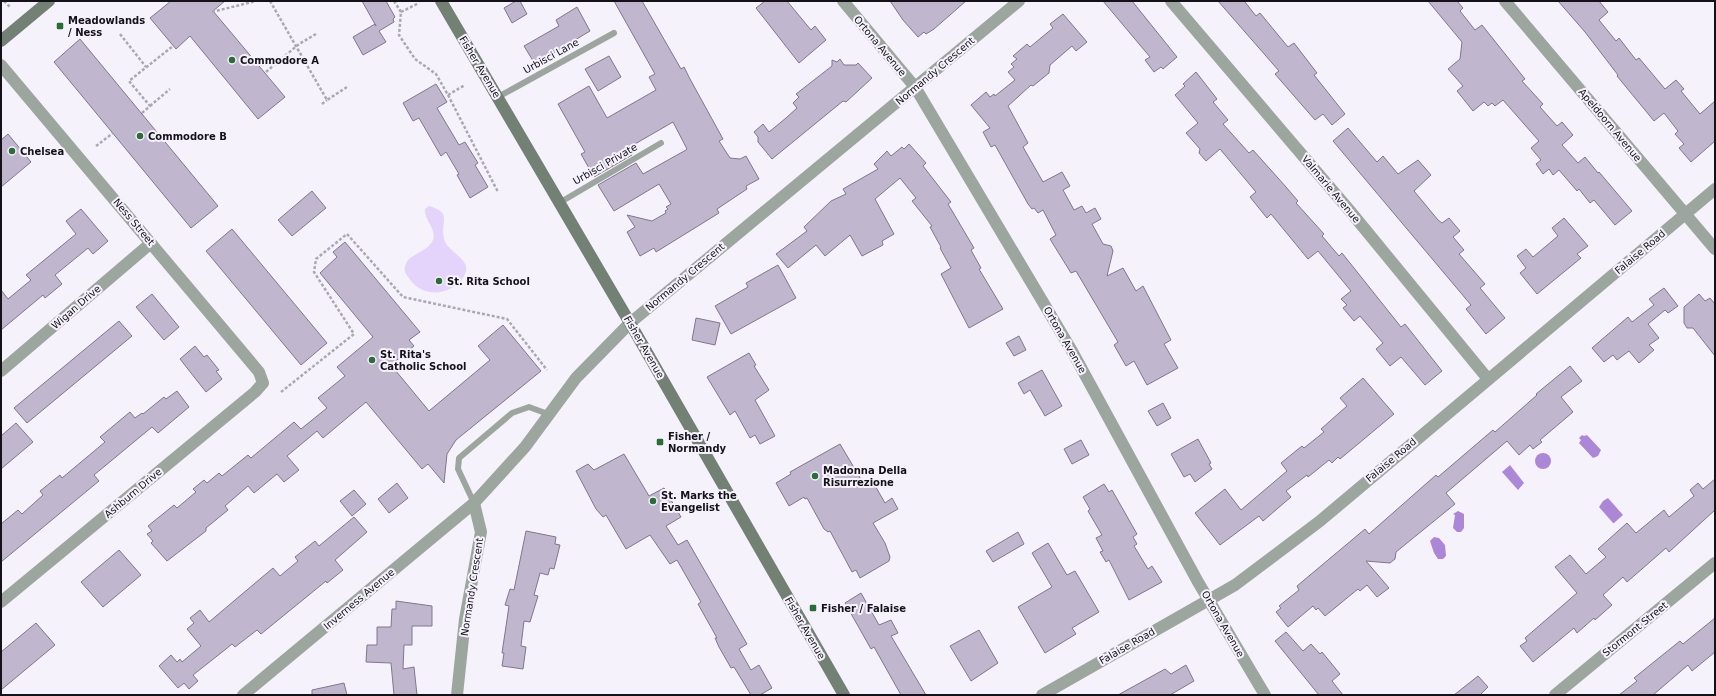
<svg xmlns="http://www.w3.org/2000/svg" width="1716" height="696" font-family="'DejaVu Sans',sans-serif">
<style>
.green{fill:#e4d3fa}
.water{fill:#ad87d7}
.building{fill:#c0b6cd;stroke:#80778d}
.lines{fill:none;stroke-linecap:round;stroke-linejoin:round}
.path{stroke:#aca8b1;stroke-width:2.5;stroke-dasharray:3 2;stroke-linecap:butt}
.service{stroke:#9da69e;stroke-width:6}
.minor{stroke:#9da69e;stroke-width:12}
.secondary{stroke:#738074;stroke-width:12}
.poi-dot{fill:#2a6d38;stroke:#f6f2fc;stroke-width:1.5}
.labels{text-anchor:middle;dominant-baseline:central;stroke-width:4;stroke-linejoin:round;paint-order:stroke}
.poi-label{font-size:10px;font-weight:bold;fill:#141119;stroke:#f6f2fc;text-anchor:start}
.street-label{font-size:10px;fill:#141119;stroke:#f6f2fc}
</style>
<rect width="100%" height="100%" fill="#f6f2fc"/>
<path class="green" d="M429,206C453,213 440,221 444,239C447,253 474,259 464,276C452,297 421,298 409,278C406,275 404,271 405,267C407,253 428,253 433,240C437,229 424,220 425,209Z"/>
<g class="water">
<path d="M1582,435L1584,436L1587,435L1601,450L1598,456L1593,458L1579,443L1581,440L1579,438Z"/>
<circle cx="1543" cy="461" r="8"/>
<path d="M1510,465L1524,483L1518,490L1502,472Z"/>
<path d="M1608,498L1623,515L1614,523H1613L1599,507L1603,501Z"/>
<path d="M1458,511L1464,514V528L1461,532H1457L1453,528L1455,515L1453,514Z"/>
<path d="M1434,537L1439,538L1445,545L1446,556L1443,559H1438L1434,553L1430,541Z"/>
</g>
<g class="building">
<path d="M171,1H225L213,11L285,97L258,119L190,36L176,49L150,18Z"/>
<path d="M362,1H386L395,17L393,19L394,22L379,31L386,42L363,55L353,37L375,24L376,26Z"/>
<path d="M516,1H520L527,14L512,23L504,8Z"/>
<path d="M614,1H642L677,62L681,69L684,67L690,79L723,139L719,141L730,158L740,159L746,156L759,179L746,186L747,189L717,209L719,213L656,252L654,248L640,256L627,232L635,227L627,215L652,221L666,213L665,211L668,209L666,207L671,204L659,184L614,211L598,185L636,163L643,174L686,150L687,149L673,122L628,148L632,155L594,177L581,154L585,152L558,104L589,86L607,118L656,90L649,77L655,74Z"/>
<path d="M765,1H787L811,30L815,26L826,40L799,63L756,8Z"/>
<path d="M890,1H966L934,29L926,34L924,32L918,37L903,20Z"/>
<path d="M1103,1H1132L1177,57L1163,69L1161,67L1154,72L1145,60L1150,57Z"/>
<path d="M1218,1H1247L1245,2L1256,16L1260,13L1288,47L1294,43L1317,73L1314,75L1345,114L1332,125L1323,114L1315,120L1275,74L1279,71Z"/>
<path d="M1428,1H1457L1463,8L1460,11L1475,30L1482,25L1525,79L1522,81L1543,104L1540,107L1557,126L1562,122L1573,135L1562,145L1578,163L1585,157L1598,173L1599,172L1632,211L1615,225L1594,200L1590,203L1579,189L1577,191L1559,170L1553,175L1549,169L1543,174L1536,164L1541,160L1531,148L1539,141L1503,100L1495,106L1492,103L1488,106L1484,102L1473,111L1457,91L1463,86L1448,69L1460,59L1462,42Z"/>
<path d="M1558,1H1599L1608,12L1599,20L1616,41L1619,38L1636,60L1639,58L1665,89L1676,80L1684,89L1681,91L1700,114L1715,101V141L1691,162L1679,148L1684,144L1675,134L1678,131L1664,113L1654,121L1617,76L1618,75L1585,32Z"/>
<path d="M577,7L590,31L535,64L524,46L559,26L556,20Z"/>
<path d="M1063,14L1087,42L1076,51L1072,46L1050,65L1049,73L1033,86L1031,85L1008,106L1028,143L1023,147L1043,182L1062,172L1070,186L1063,190L1074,210L1082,206L1086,213L1095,208L1101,219L1092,224L1103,244L1111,246L1113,251L1107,276L1123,268L1136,291L1143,286L1171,340L1164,344L1178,368L1147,385L1134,361L1126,366L1114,345L1118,342L1076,271L1071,273L1050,239L1056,235L1043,210L1038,213L1034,208L1032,209L1028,204L995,145L991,147L983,132L990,128L971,105L986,92L990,97L994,94L995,96L1015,80L1008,72L1014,67L1011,64L1017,59L1013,56L1027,44L1030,47L1053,28L1050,24Z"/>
<path d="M80,39L218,206L191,228L54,62Z"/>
<path d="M609,56L621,77L598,91L585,69Z"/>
<path d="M840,59L844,65H856L858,63L872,78L846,102L843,101L772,159L758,142V137L754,132L763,124L769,132L786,118L797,108L793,103L799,97L796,94L832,66V60L837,62Z"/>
<path d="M1196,72L1217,99L1213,102L1228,120L1223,124L1249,153L1253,150L1286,187L1298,201L1296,203L1324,234L1322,236L1339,256L1342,253L1401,327L1405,324L1442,371L1425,385L1401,357L1390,366L1376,349L1383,343L1360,316L1354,321L1343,308L1347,305L1341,299L1351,291L1318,251L1308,259L1271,214L1267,218L1250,197L1256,192L1220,149L1206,161L1199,153L1200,149L1186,133L1198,123L1175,95L1185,86L1183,84Z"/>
<path d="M436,84L447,102L437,108L459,145L465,142L478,163L475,165L488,187L470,198L457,175L459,174L446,152L441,156L419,118L413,121L403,103Z"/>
<path d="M1348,128L1377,162L1383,156L1398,174L1418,160L1431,175L1414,191L1438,220L1442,223L1449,218L1460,231L1453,237L1464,250L1459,254L1485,284L1480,288L1505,318L1486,334L1466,309L1471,305L1333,141Z"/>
<path d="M8,134L31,162L1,187V140Z"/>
<path d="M909,144L926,163L923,166L951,202L948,204L974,248L971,250L981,268L979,269L1003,309L969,328L941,274L951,268L940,248L941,247L930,227L932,226L912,201L916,198L900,178L875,199L894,234L882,241L883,245L862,256L850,235L825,256L816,245L788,268L776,254L807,231L804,227L831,201L846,194L843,189L878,169L874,164L887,151L891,156L902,147L904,149Z"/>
<path d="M312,191L326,208L292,236L278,220Z"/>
<path d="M81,209L108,241L93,254L88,248L55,275L62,284L45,298L43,295L1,330V290L8,299L31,280L26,275L76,234L66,221Z"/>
<path d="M1564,218L1588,246L1577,254L1581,258L1537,294L1520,273L1526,268L1517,256L1526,249L1533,257L1539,252L1558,236L1552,228Z"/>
<path d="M232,229L327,343L301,365L206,251Z"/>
<path d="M345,242L420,332L409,340L414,346L391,365L429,411L490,360L478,346L503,325L541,371L456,440L447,454L444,483L428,464L422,469L366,402L323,438L317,431L287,456L299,470L284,482L277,474L254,493L248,486L225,506L228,510L206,528V531L167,561L151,543L153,541L147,534L152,531L148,526L174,505L177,508L196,492L193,489L204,480L207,483L219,473L222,476L248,455L251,458L294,422L301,429L327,408L318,398L345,376L337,367L373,337L320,273L337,257L333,252Z"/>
<path d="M778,265L796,298L731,334L715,306L748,287L746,283Z"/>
<path d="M1664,288L1678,306L1668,313L1665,310L1648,324L1659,338L1649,345L1654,350L1639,363L1629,351L1617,360L1613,355L1604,362L1592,348L1628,317L1632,322L1654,305L1649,299Z"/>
<path d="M152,294L179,327L164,340L136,307Z"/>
<path d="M1699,294L1705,301L1710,298L1715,304V356L1693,328H1687L1684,323V307Z"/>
<path d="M696,318L720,323L715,345L692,340Z"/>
<path d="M119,321L132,336L27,423L14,408Z"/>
<path d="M1019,336L1026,350L1014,356L1006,343Z"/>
<path d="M195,346L204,357L207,355L219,370L216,371L222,379L206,392L180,359Z"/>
<path d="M749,353L756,365L754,366L769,390L755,400L775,436L760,444L755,435L750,438L735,411L730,415L707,377Z"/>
<path d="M1570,366L1582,381L1561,397L1573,412L1540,440L1542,442L1533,449L1530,445L1519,455L1507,441L1446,493L1455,504L1396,552L1395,559L1390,563L1366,561L1389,588L1377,597L1367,585L1360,591L1358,589L1325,616L1318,608L1316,610L1313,606L1288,627L1276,612L1281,608L1279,606L1299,590L1297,586L1365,529L1369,534L1436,475L1438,477L1493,430L1495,432L1537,395L1536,394Z"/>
<path d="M1042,370L1062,406L1045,416L1030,390L1024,394L1018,383Z"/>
<path d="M1363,378L1394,414L1340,459L1338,457L1332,463L1329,460L1308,477L1307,475L1286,491L1291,497L1263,521L1259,516L1220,545L1195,513L1225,489L1241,510L1287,471L1281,463L1302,446L1304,448L1324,432L1321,429L1347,406L1340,398Z"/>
<path d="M177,391L189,407L158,433L152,427L94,475L99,481L1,562V524L18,510L22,514L43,495L40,491L60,475L62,478L105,442L100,437L130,412L135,418L142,413L143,414L164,397L166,399Z"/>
<path d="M1163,403L1171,418L1157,426L1148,411Z"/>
<path d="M16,423L33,442L1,469V436Z"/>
<path d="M1198,439L1211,463L1209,464L1212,469L1195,482L1190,474L1184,477L1171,454Z"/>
<path d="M1081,440L1089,455L1072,464L1064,449Z"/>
<path d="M840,444L865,486L873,482L885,503L892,498L898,509L873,523L885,543L890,557L889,561L860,578L856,570L852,572L830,531L828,532L824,529L807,498L805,499L804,497L789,506L776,483L791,474L790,472Z"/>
<path d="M624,454L649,496L664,488L681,517L666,526L678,545L687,540L747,644L739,649L751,670L759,665L772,688L760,695H751L734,667L731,668L719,647L715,638H717L698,604L701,602L677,560L670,564L650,535L626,549L606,515L603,517L596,509L576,471L588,464L594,470Z"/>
<path d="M1715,479V510L1669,552L1666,548L1627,582L1623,577L1603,595L1612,605L1595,620L1594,618L1577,633L1574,628L1533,662L1520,646L1527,641L1525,638L1577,593L1555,567L1570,555L1586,574L1606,557L1598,549L1627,523L1636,533L1664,510L1669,517L1694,496L1690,490L1698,483L1703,489Z"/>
<path d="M397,483L408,498L389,513L378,499Z"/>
<path d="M1104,484L1109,492L1112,490L1137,534L1133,537L1137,544L1134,546L1148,569L1152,566L1162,582L1129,600L1109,560L1106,562L1100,552L1103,551L1096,538L1102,535L1088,511L1090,509L1083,497Z"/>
<path d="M354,490L366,504L352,516L340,501Z"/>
<path d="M354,517L367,532L335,560L343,570L327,583L326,581L261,634L257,630L235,647L232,644L226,649L193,675L198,681L189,689L184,683L178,688L159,666L171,655L177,662L180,659L182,662L201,646L187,629L194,623L190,618L200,610L209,622L273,568L280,576L298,561L295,557L315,541L319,546Z"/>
<path d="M526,531L556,537L555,544L560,545L554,569L550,568L548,575L540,573L534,595L538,596L530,622L524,621L521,646L526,647L523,669L502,666L504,653H502L509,606L505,605L510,589L514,590Z"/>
<path d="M1018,532L1024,544L993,562L986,551Z"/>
<path d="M1048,543L1067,575L1075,571L1099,612L1072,628L1076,634L1045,653L1018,607L1052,587L1032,553Z"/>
<path d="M119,550L141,575L103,607L81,582Z"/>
<path d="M861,593L879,625L891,620L898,633L891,636L926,695H901L874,647L871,649L845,603Z"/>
<path d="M396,601L432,606V626H412V645H404L403,669L414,667L417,695H394L391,663L366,662L367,645H377V627H391L392,609H396Z"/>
<path d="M1715,618V652L1692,671L1688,665L1653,695H1619L1637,681L1634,678L1665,653L1680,641L1683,644Z"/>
<path d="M36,623L55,645L1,690V652Z"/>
<path d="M979,630L998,663L971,681L950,646Z"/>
<path d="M1286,632L1303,651L1311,644L1320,654L1322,652L1340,674L1332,681L1343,695H1319L1275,641Z"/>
<path d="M1186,665L1194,681L1170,695H1118L1165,669L1171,674Z"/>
<path d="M1478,676L1488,687L1480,695H1454Z"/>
<path d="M344,683L347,695H312V690Z"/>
</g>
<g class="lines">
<g class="path">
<path d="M4,1L11,8"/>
<path d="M270,1L327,100L347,87"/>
<path d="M394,1L401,12L399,35L415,59L436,74L448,95L465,85"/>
<path d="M212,12L256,1"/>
<path d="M401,12L419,3"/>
<path d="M120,34L146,67"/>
<path d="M266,72L299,44L316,34"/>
<path d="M448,95L498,192"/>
<path d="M322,104L327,100"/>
<path d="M150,106L170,89"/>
<path d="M142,113L150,106L129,81L173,46"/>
<path d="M96,146L113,133"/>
<path d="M281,392L354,334L314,272L316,259L347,234L403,297L507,319L547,370"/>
</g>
<g class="service">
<path d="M498,97L614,33"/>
<path d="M559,203L661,143"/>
<path d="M474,503L458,469L459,458L512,413L529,407L548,414"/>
</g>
<g class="minor">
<path d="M843,1L915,87L1072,351L1198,582L1265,695"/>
<path d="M1171,1L1350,211L1488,379"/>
<path d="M1505,1L1715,249"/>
<path d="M1,65L259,372L263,383L255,392L1,602"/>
<path d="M1,371L151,243"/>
<path d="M243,695L474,503L525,447L576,378L630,323L1019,1"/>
<path d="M457,695L465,619L481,532L474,503"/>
<path d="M1042,695L1235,585L1320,521L1715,189"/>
<path d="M1555,695L1715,563"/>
</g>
<g class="secondary">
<path d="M441,1L630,323L844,695"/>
<path d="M1,41L49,1"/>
</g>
</g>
<g class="poi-dot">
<rect x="56" y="22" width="8" height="8" rx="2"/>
<circle cx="232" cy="60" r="4"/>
<circle cx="140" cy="136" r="4"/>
<circle cx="12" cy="151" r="4"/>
<circle cx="439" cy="281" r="4"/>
<circle cx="372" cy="360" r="4"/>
<rect x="656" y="438" width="8" height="8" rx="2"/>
<circle cx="815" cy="476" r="4"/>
<circle cx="653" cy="501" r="4"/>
<rect x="809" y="604" width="8" height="8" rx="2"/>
</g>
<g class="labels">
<g class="poi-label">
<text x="68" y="20">Meadowlands<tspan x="68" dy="12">/ Ness</tspan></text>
<text x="240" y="60">Commodore A</text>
<text x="148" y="136">Commodore B</text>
<text x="20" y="151">Chelsea</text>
<text x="447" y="281">St. Rita School</text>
<text x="380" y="354">St. Rita's<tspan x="380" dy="12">Catholic School</tspan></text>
<text x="668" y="436">Fisher /<tspan x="668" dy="12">Normandy</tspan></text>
<text x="823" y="470">Madonna Della<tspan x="823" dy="12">Risurrezione</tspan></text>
<text x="661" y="495">St. Marks the<tspan x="661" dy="12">Evangelist</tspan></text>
<text x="821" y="608">Fisher / Falaise</text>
</g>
<g class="street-label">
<text transform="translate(880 46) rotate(50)">Ortona Avenue</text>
<text transform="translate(551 56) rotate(-29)">Urbisci Lane</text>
<text transform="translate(480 67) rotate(59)">Fisher Avenue</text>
<text transform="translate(935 71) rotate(-40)">Normandy Crescent</text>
<text transform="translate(1610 125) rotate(50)">Apeldoorn Avenue</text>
<text transform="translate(605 164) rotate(-30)">Urbisci Private</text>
<text transform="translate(1331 189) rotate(50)">Valmarie Avenue</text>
<text transform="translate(134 222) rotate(50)">Ness Street</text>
<text transform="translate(1640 252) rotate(-40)">Falaise Road</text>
<text transform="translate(685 277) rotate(-40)">Normandy Crescent</text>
<text transform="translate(76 307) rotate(-41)">Wigan Drive</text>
<text transform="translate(1065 340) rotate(60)">Ortona Avenue</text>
<text transform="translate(644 347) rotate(60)">Fisher Avenue</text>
<text transform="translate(1391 460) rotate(-40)">Falaise Road</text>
<text transform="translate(133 493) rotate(-40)">Ashburn Drive</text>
<text transform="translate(472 587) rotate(-81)">Normandy Crescent</text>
<text transform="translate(359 599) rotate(-40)">Inverness Avenue</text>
<text transform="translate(1223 624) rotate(60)">Ortona Avenue</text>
<text transform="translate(805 628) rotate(60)">Fisher Avenue</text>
<text transform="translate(1635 629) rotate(-39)">Stormont Street</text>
<text transform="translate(1127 646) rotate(-30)">Falaise Road</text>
</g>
</g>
<rect width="1716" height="696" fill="none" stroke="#141119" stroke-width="4"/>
</svg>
